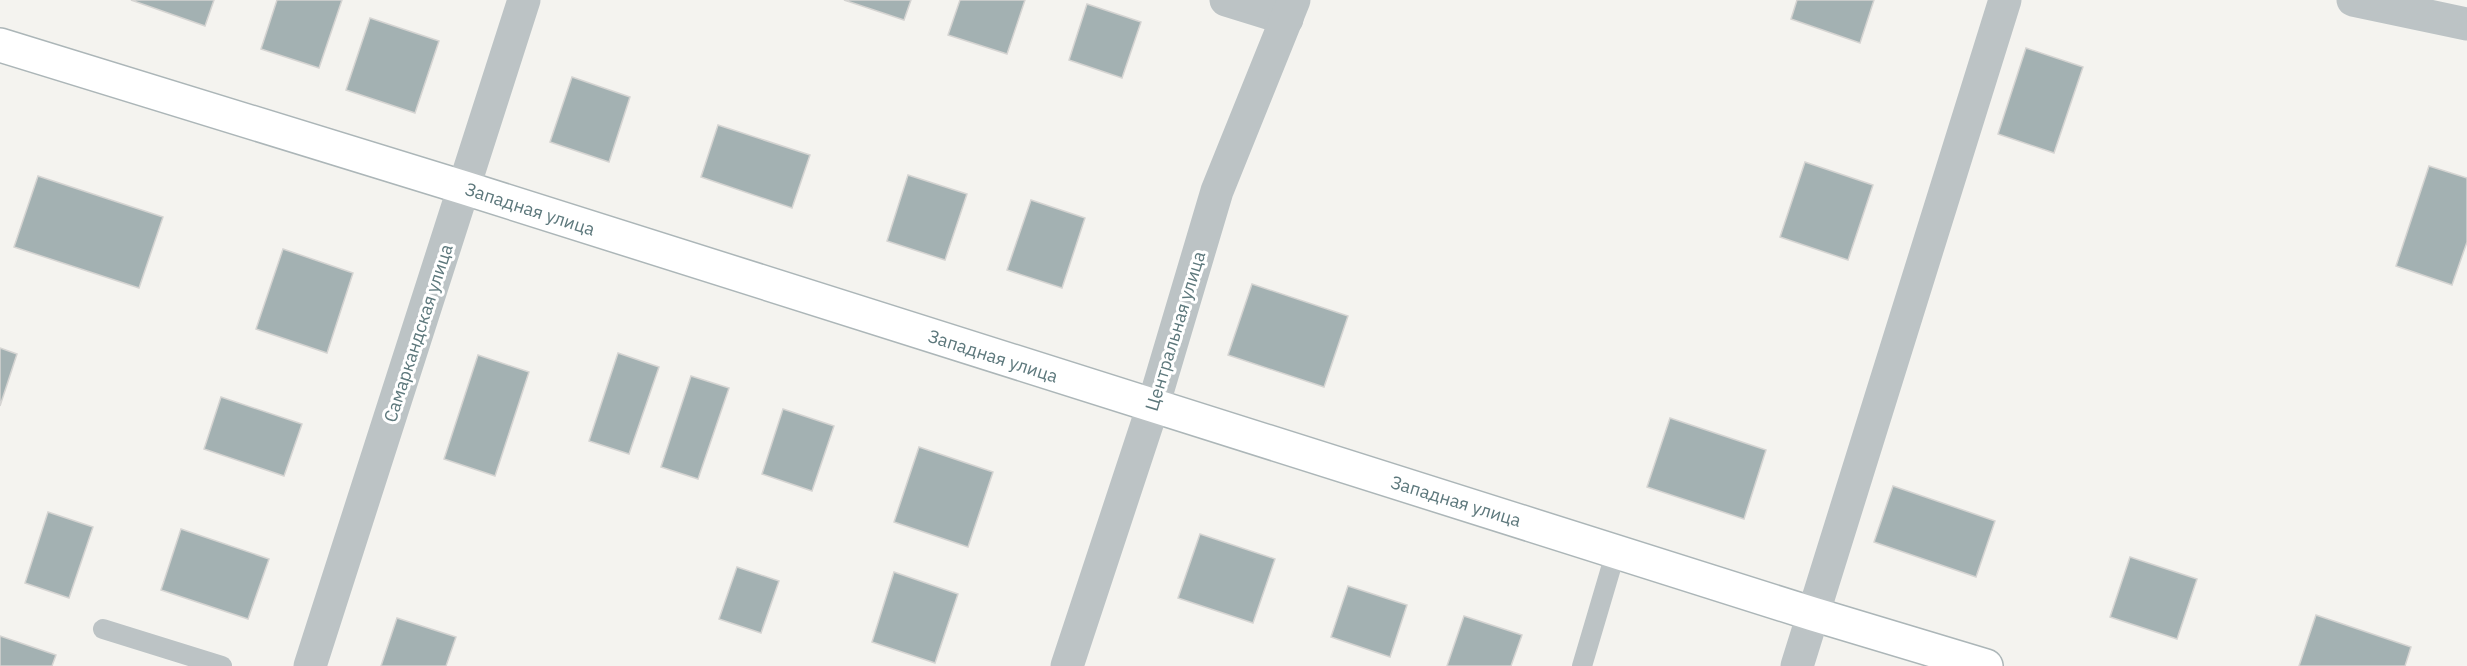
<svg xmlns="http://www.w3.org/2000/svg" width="2467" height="666" font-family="'IBM Plex Sans',sans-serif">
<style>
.building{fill:#a3b1b2;stroke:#d5d4d2;stroke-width:1.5}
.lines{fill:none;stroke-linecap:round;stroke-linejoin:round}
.secondary-casing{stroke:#acb6b8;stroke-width:36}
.lane{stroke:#bcc3c5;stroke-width:20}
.street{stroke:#bcc3c5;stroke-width:33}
.secondary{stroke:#fff;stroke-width:33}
.labels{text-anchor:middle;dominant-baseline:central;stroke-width:6;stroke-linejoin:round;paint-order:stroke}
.street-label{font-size:18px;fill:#5d787c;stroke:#fff}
</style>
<rect width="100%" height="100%" fill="#f4f3ef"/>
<g class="building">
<path d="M131,0H214L205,26Z"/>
<path d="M277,0H342L319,68L261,49Z"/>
<path d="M844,0H911L904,20Z"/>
<path d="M960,0H1025L1007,54L948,35Z"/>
<path d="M1797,0H1874L1860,43L1791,19Z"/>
<path d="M1087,4L1141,22L1122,78L1069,60Z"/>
<path d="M370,18L439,41L415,113L346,90Z"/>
<path d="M2026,48L2083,67L2054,153L1998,134Z"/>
<path d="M572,77L630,97L609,162L550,142Z"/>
<path d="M718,125L810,155L792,208L701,177Z"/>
<path d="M1805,162L1873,185L1848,260L1780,237Z"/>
<path d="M2429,166L2467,178V242L2452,285L2396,266Z"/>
<path d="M908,175L967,194L945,260L887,241Z"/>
<path d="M38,176L163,217L139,288L14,247Z"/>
<path d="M1031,200L1085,218L1062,288L1007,270Z"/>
<path d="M283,249L353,273L327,353L256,329Z"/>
<path d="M1252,284L1348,316L1324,387L1228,355Z"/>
<path d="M0,348L17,354L0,406Z"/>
<path d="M618,353L659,367L629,454L589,441Z"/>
<path d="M478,355L529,372L495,476L444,459Z"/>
<path d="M691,376L729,388L698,479L661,467Z"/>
<path d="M221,397L302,424L284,476L204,449Z"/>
<path d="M783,409L834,426L812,491L762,474Z"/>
<path d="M1670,418L1766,450L1744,519L1647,487Z"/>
<path d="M919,447L993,472L968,547L894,522Z"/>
<path d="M1893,486L1995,521L1976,577L1874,542Z"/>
<path d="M48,512L93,527L69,598L25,583Z"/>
<path d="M181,529L269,559L248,619L161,590Z"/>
<path d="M1200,534L1275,559L1253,623L1178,598Z"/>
<path d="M2130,557L2197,579L2177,639L2110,617Z"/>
<path d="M737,567L779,581L761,633L719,619Z"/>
<path d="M894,572L958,594L935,663L872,642Z"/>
<path d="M1348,586L1407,605L1390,657L1331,637Z"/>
<path d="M2316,615L2411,647L2405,666H2299Z"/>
<path d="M1464,616L1522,635L1511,666H1447Z"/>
<path d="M397,618L456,637L446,666H381Z"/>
<path d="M0,636L56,655L52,666H0Z"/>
</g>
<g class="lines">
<defs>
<path id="secondary" d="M0,45L465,188L1813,614L1986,666"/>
</defs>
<use href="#secondary" class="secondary-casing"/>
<g class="lane">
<path d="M103,629L222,666"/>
<path d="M1582,666L1616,551"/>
</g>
<g class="street">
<path d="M1226,0L1287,19"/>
<path d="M2353,0L2467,24"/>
<path d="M310,666L524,0"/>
<path d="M1067,666L1153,406L1217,191L1294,0"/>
<path d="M1797,666L2005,0"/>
</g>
<use href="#secondary" class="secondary"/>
</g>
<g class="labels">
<g class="street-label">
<text transform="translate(530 209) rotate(18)">Западная улица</text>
<text transform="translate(1175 331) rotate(-73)">Центральная улица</text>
<text transform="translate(418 333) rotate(-72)">Самаркандская улица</text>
<text transform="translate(993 356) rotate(18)">Западная улица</text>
<text transform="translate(1456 501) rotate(17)">Западная улица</text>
</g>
</g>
</svg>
